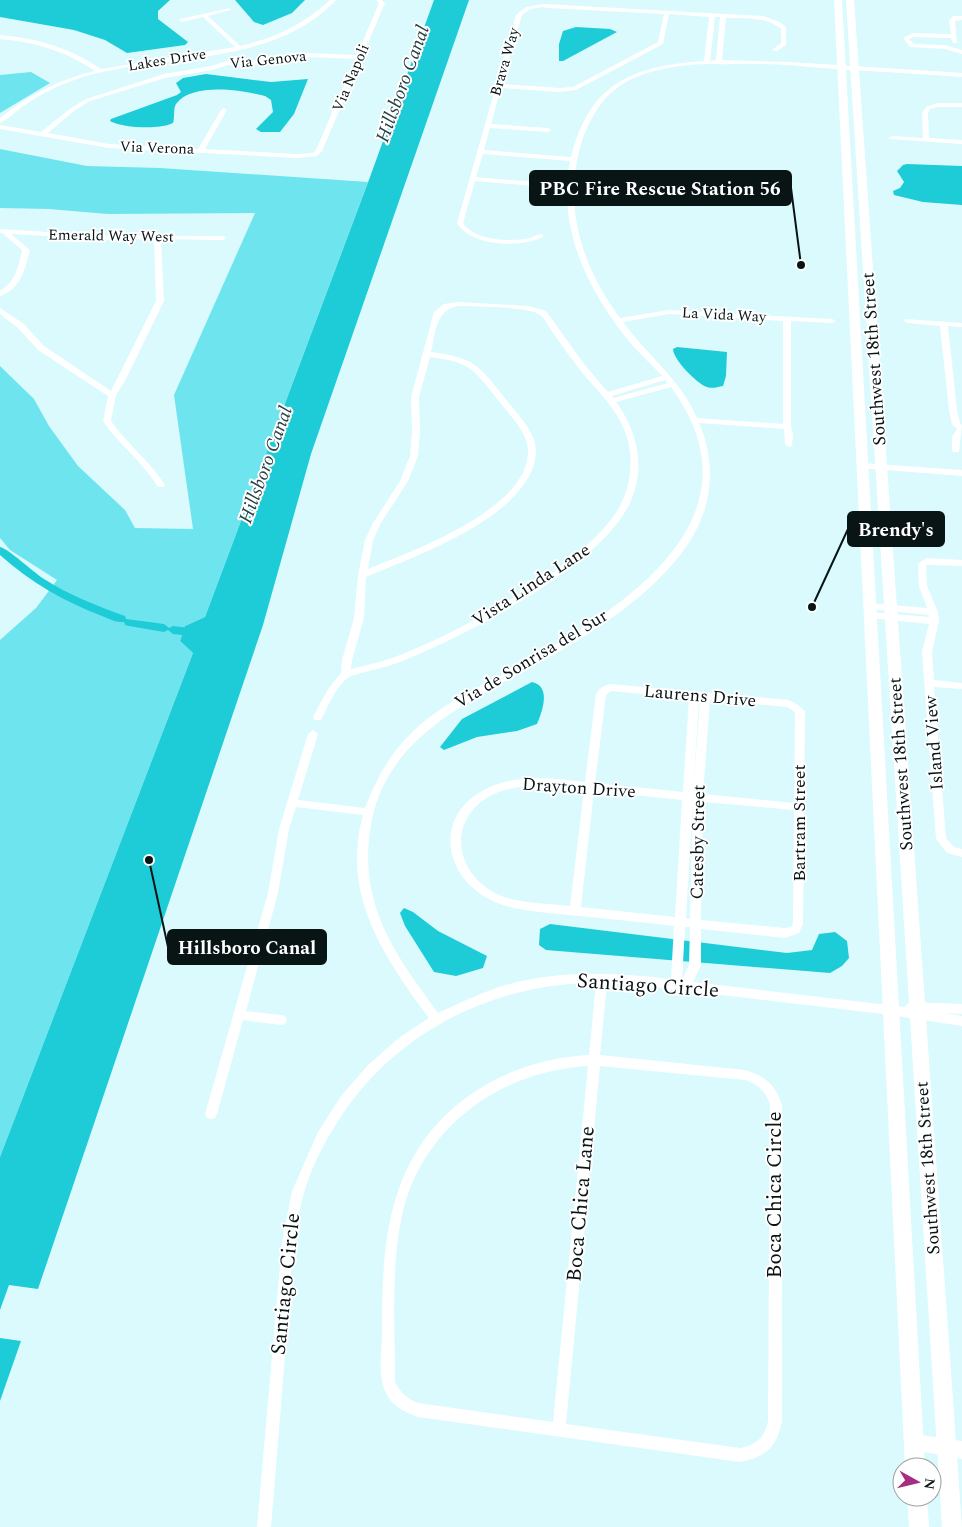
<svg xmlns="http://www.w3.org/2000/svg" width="962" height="1527" font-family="Spectral,serif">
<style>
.green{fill:#6ee5ee}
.water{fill:#1eccd8}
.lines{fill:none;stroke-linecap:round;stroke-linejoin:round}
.canal{fill:#1eccd8;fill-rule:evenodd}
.minor{fill:#fff;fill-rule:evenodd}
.tertiary{fill:#fff;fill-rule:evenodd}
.secondary{fill:#fff;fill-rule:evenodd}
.labels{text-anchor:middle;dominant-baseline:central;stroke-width:4;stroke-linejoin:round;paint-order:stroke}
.far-street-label{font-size:15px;fill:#091415;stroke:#fff}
.street-label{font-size:18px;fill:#091415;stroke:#fff}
.water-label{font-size:19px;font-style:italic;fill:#284144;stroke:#fff}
.near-street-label{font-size:21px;fill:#091415;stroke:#fff}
.leader{fill:none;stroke:#091415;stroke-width:2}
.callout-dot{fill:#091415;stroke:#fff;stroke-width:2}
.callout{fill:#091415;stroke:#091415;stroke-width:2}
.callout-label{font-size:19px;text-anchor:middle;font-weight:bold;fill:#fff}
</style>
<rect width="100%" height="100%" fill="#dafafd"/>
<g class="green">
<path d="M31,72L50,83L0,113V75Z"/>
<path d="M0,149L87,166L160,168L368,182L205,617L185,626L180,641L193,653L0,1157V640L36,608L57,580L10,550L0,538V366L34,399L49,426L78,466L125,510L135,528L193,529L174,395L255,213L108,214L49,209L0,208Z"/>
</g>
<g class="water">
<path d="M0,0H170L158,11V19L188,42L185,45L127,53L105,40L74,30L0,17Z"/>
<path d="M235,0H305L292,13L263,25L254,22Z"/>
<path d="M434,0H469L311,454L263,625L38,1289L9,1285L0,1310V1157L193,653L180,641L185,626L205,617L370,177Z"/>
<path d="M576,27L610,29L617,32L563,61H559V44L563,31Z"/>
<path d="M206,74L271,82L308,79L294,114L280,132H261L256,129L273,112L271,100L265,96C242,90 192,82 176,104C173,109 175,117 173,123C159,130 123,128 110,121L111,119L177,95L181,92L176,83L183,78Z"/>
<path d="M907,164L962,166V205L923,202L894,195L893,191L900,188L904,182L897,171L903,165Z"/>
<path d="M677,347L727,352L726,376L723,386C717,387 712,389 707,387C697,384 673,359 673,349Z"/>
<path d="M532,682C551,686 543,710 537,724L517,731L477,737L444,750L440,747L462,719Z"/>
<path d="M404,908L413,912L438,931L487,956L483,968L456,976L434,972L405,926L400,913Z"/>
<path d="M550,924L787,953L812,950L819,934L835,932L847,941L849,958L842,966L830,973L546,950L539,945L540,929Z"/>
<path d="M0,1338L21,1341L0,1401Z"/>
</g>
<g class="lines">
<path class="canal" d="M0,547C9,549 33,572 44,579C69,595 97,606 125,616L126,619L164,624L169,628L173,626L198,629L203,633L198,637L173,634L168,630L164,632L129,626L125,625L124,622C117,623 109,619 102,616C65,602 30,582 0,555Z"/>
<g class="minor">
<path d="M330,0H336C273,67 167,53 86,76C64,83 43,92 25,105C16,111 9,119 0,123V118C28,95 60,79 95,71C66,51 35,42 0,39V35C37,38 70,48 101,69L235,47L203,17L182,22L179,20L180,19L230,8V10L208,16L240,46C277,37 301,26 330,0Z"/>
<path d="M376,0H382L385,3L322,151L317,156L297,158L109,148L0,129V125L41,132L71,108L86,99L164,74L211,66L227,61L272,60L307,53L357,55L379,3ZM307,57L355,59L316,150L313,153L297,154L205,149L227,110L224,108L221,110L198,149L109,144L48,133L75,110L90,101L165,78L212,70L228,65L272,64Z"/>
<path d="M543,4L763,16L780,22L786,27V45L777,51L772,50L781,43V29C766,16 744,19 726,18L722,60L790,62L948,72L962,73V77C924,74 887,72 849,70C818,68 786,64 755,64C742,63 729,65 718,64C691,63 650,68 626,82C596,99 581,134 576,167C567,221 588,275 620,318L669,310L832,319L836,321L832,323L791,321V427L793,434L792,446L789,447L785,444L784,429L699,423C712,453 714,486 702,517C677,583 588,637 528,669C463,705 389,739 372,819C356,901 392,950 438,1013C464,1001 489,989 517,982C568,970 620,973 671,979L674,926C639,922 604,918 568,915C544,912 508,911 487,898C440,871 436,812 488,788C517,774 555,778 585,782L596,694C600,688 603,686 610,684L789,700L798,705L805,711L803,924L799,933L785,938L701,929V965L693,982L905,1007L907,1004L911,1002L962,1004V1014L945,1013L962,1016V1026L883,1014L679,990L676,991L656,987L607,983L600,1055L745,1070C765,1076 776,1085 782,1105V1421C777,1447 766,1457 740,1462L418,1417C404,1412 392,1406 386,1393C377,1375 382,1352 382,1333C382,1262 384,1190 430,1132C469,1084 528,1058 589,1055L596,983C492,983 394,1033 338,1121C324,1143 311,1168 304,1193C292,1234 291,1278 288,1320C282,1389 277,1458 271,1527H257L282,1242L292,1191L318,1132L341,1096L368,1065L400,1037L429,1018C391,967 350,909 358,842C358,833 361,824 363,815L296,807L289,829L278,893L246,1011L281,1015L285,1016L287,1020L285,1024L281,1025L243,1020L217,1114L215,1118L211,1119L207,1118L205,1114L268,893L279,829L308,734L313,730L318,734L298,800L365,808C379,771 396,744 427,719C460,694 500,677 536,656C635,600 763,513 671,387L616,402C639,433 646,470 629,505C598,567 469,634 405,660C393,665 381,668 369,671C363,673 356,674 351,676C337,683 328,707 321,720H315L313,717L328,689L341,673L342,660L354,618L358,575L365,540L373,523L400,481L410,456L412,432L411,397L434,312L444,304L458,302L529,306L546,311L584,364L608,392L662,376C653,366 642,356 633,346C590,295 556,229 570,161L483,154L476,177L534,182L537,184L534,186L475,181L463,223C475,241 507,241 526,239C531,238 536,235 541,234L543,235V237C520,248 471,247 457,223L516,15L526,7ZM543,7L547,8L664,14L658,42L573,87L560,88L502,84L522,15L530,9ZM669,14L709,17L704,61C633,66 590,82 571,157L484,150L490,128L548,132L551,130L548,128L491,124L501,88L560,92L576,90L663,44ZM715,17H720L716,60L710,61ZM458,306C474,307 530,306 540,315C545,318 548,326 551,330C562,346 573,361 585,376C605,399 627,420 630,453C632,472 628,494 617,511C581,568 458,633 395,657C381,662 366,665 351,669L352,660L364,618L366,577C416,556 533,515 536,452C537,434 520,417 509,403C480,368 479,358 431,352C436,333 435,310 458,306ZM669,314L783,321V424L697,418C681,380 647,355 623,322ZM430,357C474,362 475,372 502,405C512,418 527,432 528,450C530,509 412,551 368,569L373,540L381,523L408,481L418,456L420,432L419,397ZM665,380L668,383L613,398L612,396ZM611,691L689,698L683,792L595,783L606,695ZM699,699H700L693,793ZM710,700L787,707L795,712L794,803L703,794ZM543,786L584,790L570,906C546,903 517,904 495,893C452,870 448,816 494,794C509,787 527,786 543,786ZM594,791L682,800L675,917L581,907ZM693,801L690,919L686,918ZM703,802L794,810L793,924L791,927L785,928L701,920ZM685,927H690L689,965L682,980ZM588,1066L553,1422L418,1403C407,1399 400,1392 395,1382C395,1325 390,1263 404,1207C427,1123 503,1071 588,1066ZM600,1066L745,1080C758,1084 766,1092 770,1105L768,1421C765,1437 756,1445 740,1448L566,1424Z"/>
<path d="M953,16H962V20L955,21L957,43H953L951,38L914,37L909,39L914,44L945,45L962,50V54L945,49L910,47L903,38L913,33L951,34L949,21Z"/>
<path d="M937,103H962V107H938L930,109L928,113L929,138L962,140V144L890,139L889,138L892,136L923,138L922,113L926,107Z"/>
<path d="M0,229L114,236H223L226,238L223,240L161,239L164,301L125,381L116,395L111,421C127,444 150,461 165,485L164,487H158C143,462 119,445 103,421L108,396L38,350L18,328L0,314V308L24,324L44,346L111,391L156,301L154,239L114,240L11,234L30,250C25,269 21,289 0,296V291C16,281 18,267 22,250L2,233H0Z"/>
<path d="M905,319L962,323V327L948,326L957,410L960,423L962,425L959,452H953L952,450V437L957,429L952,424L949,410L940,326L908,323L904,321Z"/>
<path d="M862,463L962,470V476L859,468V464Z"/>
<path d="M926,558L962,560V566L926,565L927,586L938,612L939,621L932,652L934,680L962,683V689L934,687L946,838L954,847L962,849V857L947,853L936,839L922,652L929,624L870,618L865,615L870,612L929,617V615L869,609L864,606L869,603L927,608L919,586L918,564Z"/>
</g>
<path class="tertiary" d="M914,1434L962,1441V1459L908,1449L905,1443L908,1437Z"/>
<g class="secondary">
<path d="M834,0H842L925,1467H905Z"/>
<path d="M846,0H854L962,1527H942Z"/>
<path d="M907,1497H927L929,1527H909Z"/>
</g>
</g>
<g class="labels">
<g class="far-street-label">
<text transform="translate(167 60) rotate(-9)">Lakes Drive</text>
<text transform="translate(268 60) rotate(-6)">Via Genova</text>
<text transform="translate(505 62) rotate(-74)">Brava Way</text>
<text transform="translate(351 78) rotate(-67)">Via Napoli</text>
<text transform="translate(157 148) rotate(2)">Via Verona</text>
<text transform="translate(111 236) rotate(1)">Emerald Way West</text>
<text transform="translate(724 315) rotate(3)">La Vida Way</text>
</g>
<g class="street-label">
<text transform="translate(874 359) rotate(-94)">Southwest 18th Street</text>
<text transform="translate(531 585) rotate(-33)">Vista Linda Lane</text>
<text transform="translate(531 659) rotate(-31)">Via de Sonrisa del Sur</text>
<text transform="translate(700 696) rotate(5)">Laurens Drive</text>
<text transform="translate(934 743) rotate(-94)">Island View</text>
<text transform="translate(901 764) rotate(-94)">Southwest 18th Street</text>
<text transform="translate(579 788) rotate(4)">Drayton Drive</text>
<text transform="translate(799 823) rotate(-90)">Bartram Street</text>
<text transform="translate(698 842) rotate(-89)">Catesby Street</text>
<text transform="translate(928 1168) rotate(-94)">Southwest 18th Street</text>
</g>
<g class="water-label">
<text transform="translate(403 84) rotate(-70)">Hillsboro Canal</text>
<text transform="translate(266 465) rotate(-70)">Hillsboro Canal</text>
</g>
<g class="near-street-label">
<text transform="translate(648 986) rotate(4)">Santiago Circle</text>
<text transform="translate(775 1195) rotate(-90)">Boca Chica Circle</text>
<text transform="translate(581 1204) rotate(-85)">Boca Chica Lane</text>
<text transform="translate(286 1284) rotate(-84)">Santiago Circle</text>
</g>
</g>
<path class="leader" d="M801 265L791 188M812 607L848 529M149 860L168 947"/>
<g class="callout-dot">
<circle cx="801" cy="265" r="5"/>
<circle cx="812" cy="607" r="5"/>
<circle cx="149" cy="860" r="5"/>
</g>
<g class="callout">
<rect x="530" y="171" width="261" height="34" rx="5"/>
<rect x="848" y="512" width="96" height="34" rx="5"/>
<rect x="168" y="930" width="158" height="34" rx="5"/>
</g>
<g class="callout-label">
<text x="660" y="195">PBC Fire Rescue Station 56</text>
<text x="896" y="536">Brendy's</text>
<text x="247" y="954">Hillsboro Canal</text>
</g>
<g transform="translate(917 1482) rotate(98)"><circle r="24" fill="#ffffff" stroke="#9da1a1"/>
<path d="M0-4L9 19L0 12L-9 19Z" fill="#a62d82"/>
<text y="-8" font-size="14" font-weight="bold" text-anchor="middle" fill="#091415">N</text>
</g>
</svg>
